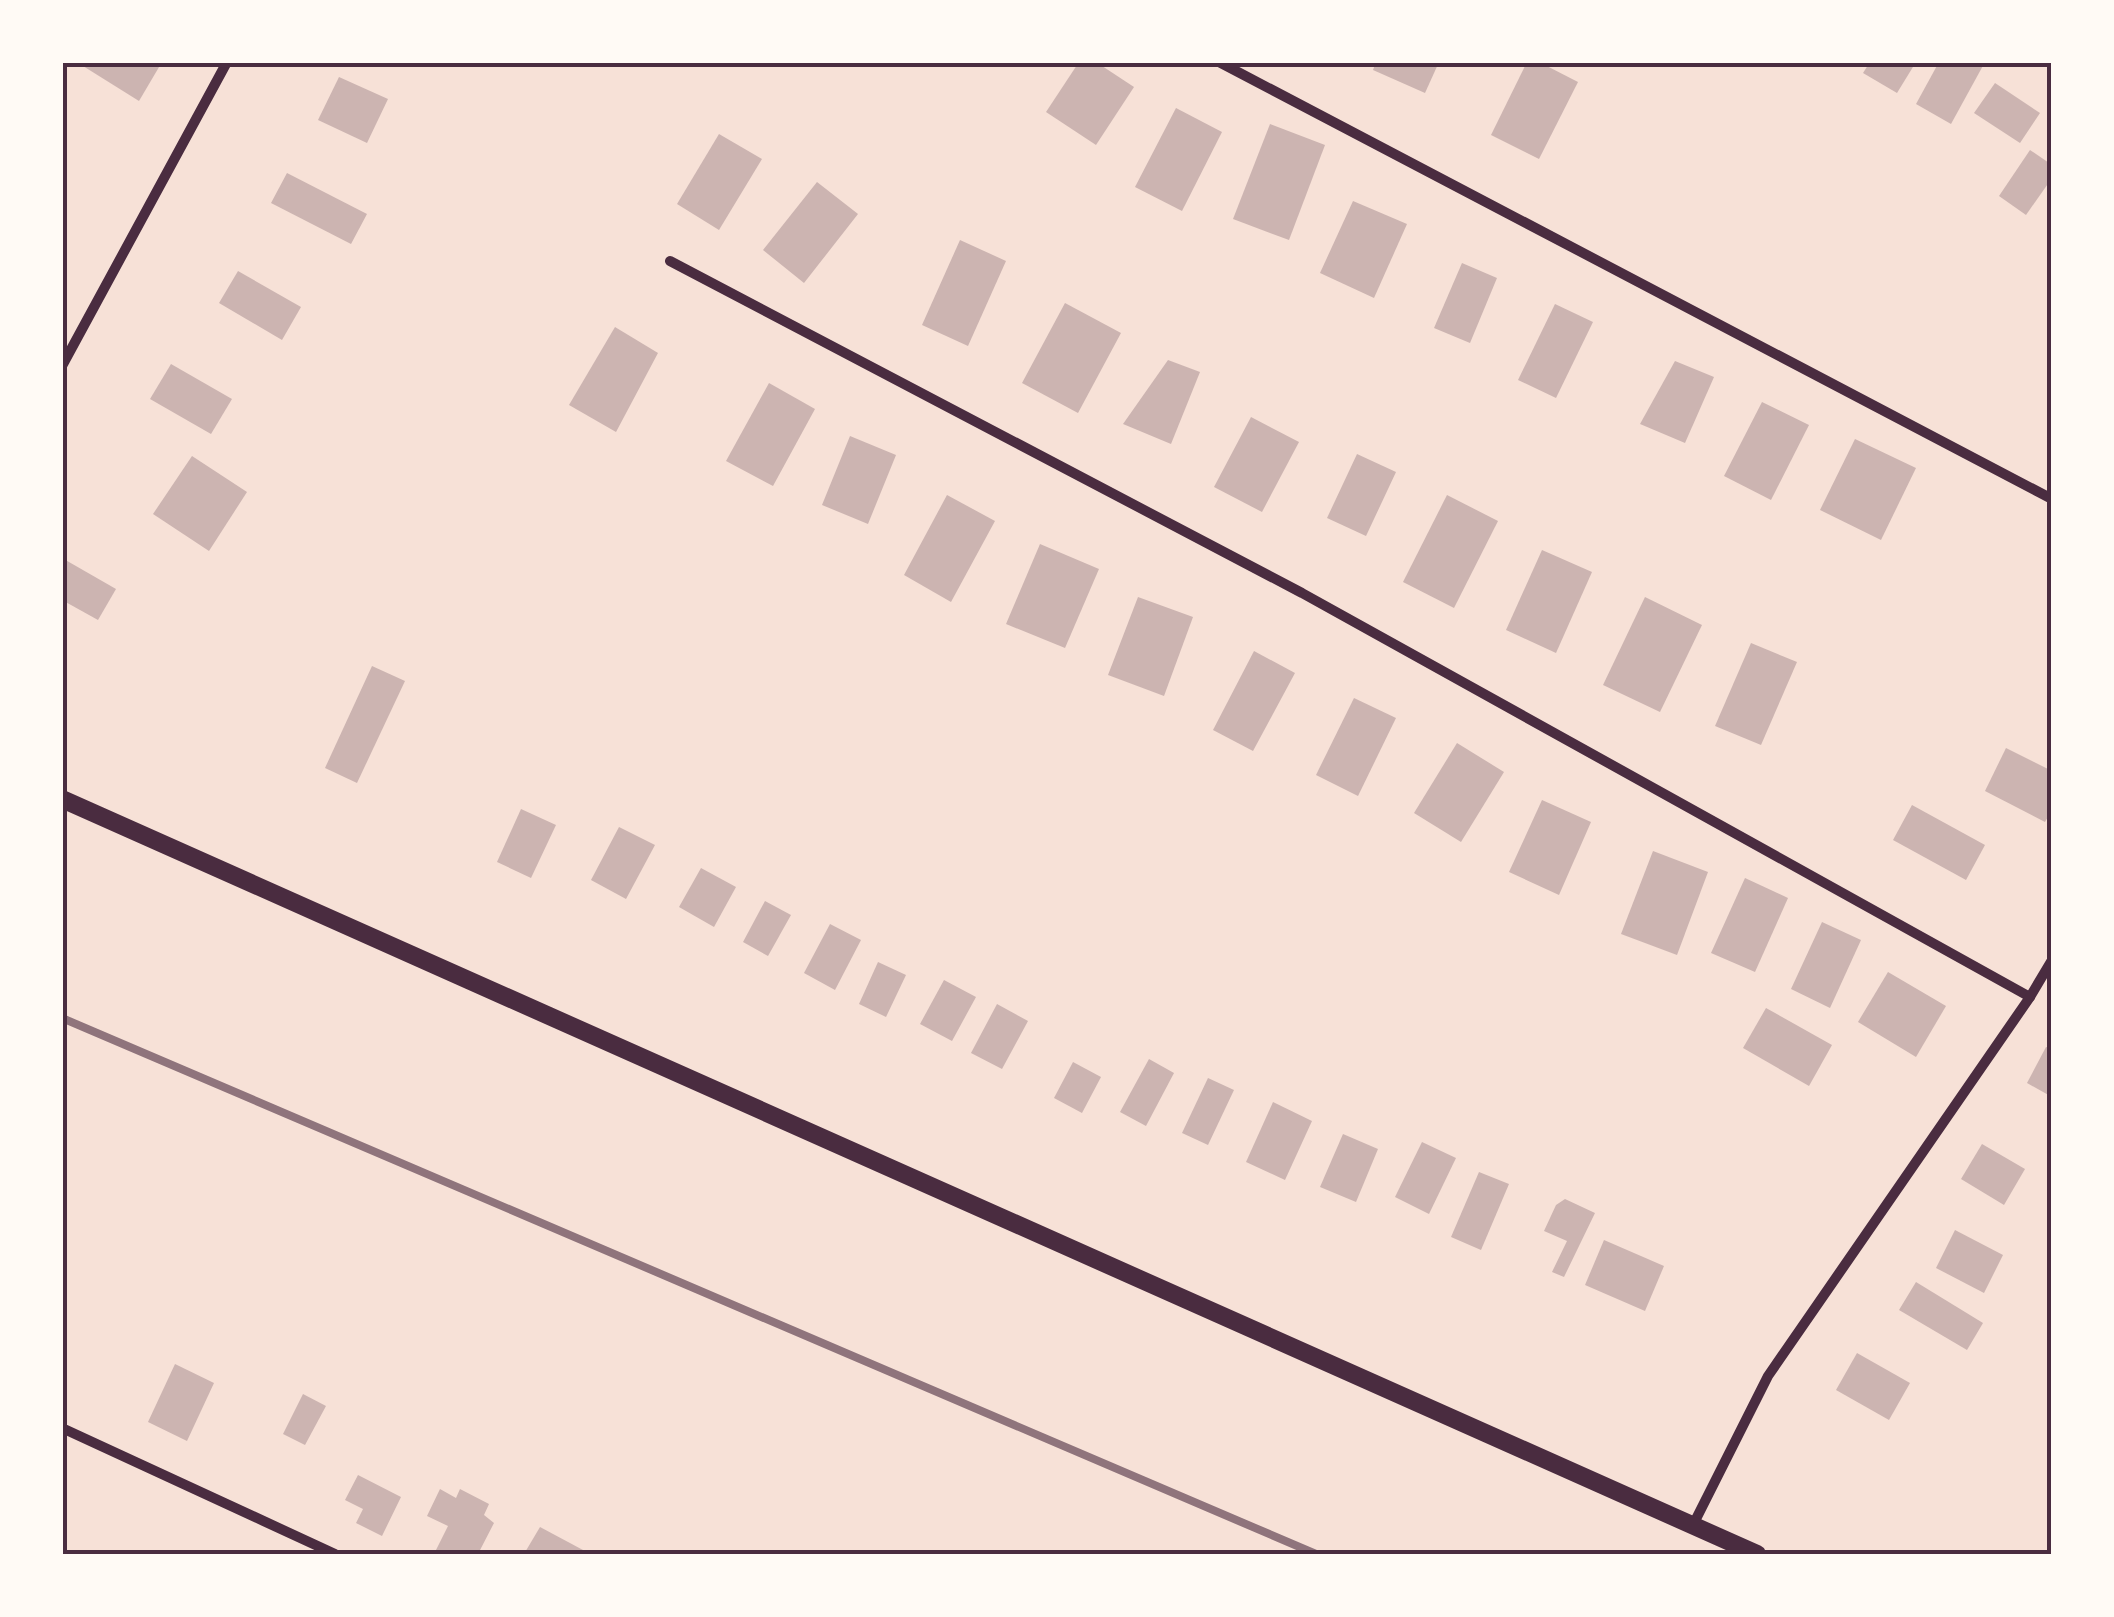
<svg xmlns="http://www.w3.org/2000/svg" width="2114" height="1617" font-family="'Source Sans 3',sans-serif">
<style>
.building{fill:#ccb4b1}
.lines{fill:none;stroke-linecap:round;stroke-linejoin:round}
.minor{stroke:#4a2c40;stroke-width:10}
.tertiary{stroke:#4a2c40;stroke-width:18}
.rail{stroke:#8f747c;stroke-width:8}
.neatline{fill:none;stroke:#4a2c40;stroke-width:4}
</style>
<rect width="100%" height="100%" fill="#f7e1d7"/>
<g class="building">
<path d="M85,62H162L139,101L83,66Z"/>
<path d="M1079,62H1096L1134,87L1096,145L1046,112Z"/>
<path d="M1376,62H1439L1425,93L1373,70Z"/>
<path d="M1527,62H1539L1578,82L1539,159L1491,135Z"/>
<path d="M1870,62H1916L1897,93L1863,73Z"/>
<path d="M1939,62H1985L1951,124L1916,104Z"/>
<path d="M339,77L388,99L367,143L318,120Z"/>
<path d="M1995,83L2040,113L2020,143L1974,113Z"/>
<path d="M1176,108L1222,132L1182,211L1135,187Z"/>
<path d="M1270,124L1325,145L1289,240L1233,219Z"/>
<path d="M719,134L762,159L719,230L677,204Z"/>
<path d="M2030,150L2052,165V178L2026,215L1999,196Z"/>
<path d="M287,173L367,214L351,244L271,203Z"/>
<path d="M817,182L858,214L804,283L763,250Z"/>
<path d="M1353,201L1407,224L1374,298L1320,273Z"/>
<path d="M960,240L1006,261L968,346L922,325Z"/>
<path d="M1462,263L1497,278L1470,343L1434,328Z"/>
<path d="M238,271L301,307L282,340L219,303Z"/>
<path d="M1065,303L1121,333L1078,413L1022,383Z"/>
<path d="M1555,304L1593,322L1556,398L1518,380Z"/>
<path d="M615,327L658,353L616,432L569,405Z"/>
<path d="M1168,360L1200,372L1171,444L1123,424Z"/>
<path d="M1675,361L1714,377L1685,443L1640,424Z"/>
<path d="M171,364L232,399L211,434L150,399Z"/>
<path d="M769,383L815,409L773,486L726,461Z"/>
<path d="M1762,402L1809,425L1771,500L1724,476Z"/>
<path d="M1251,417L1299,442L1262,512L1214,487Z"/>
<path d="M850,436L896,455L868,524L822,505Z"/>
<path d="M1855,439L1916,468L1881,540L1820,510Z"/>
<path d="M1357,454L1396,472L1366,536L1327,518Z"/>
<path d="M192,456L247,492L209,551L153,514Z"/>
<path d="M947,495L995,521L951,602L904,575Z"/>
<path d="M1447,495L1498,521L1454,608L1403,582Z"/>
<path d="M1040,544L1099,569L1065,648L1006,624Z"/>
<path d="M1542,550L1592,572L1556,653L1506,630Z"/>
<path d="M62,558L116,589L98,620L62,600Z"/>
<path d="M1138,597L1193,617L1164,696L1108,675Z"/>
<path d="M1645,597L1702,625L1660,712L1603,685Z"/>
<path d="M1751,643L1797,662L1761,745L1715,726Z"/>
<path d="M1254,651L1295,673L1253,751L1213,730Z"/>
<path d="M372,666L405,681L357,783L325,768Z"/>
<path d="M1354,698L1396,718L1358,796L1316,775Z"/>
<path d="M1457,743L1504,772L1461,842L1414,813Z"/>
<path d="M2006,748L2052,771V810L2045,822L1985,791Z"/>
<path d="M1542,800L1591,822L1559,895L1509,872Z"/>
<path d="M1912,805L1985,845L1966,880L1893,840Z"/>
<path d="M521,809L556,825L531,878L497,862Z"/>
<path d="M619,827L655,845L626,899L591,880Z"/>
<path d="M1653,851L1708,872L1677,955L1621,934Z"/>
<path d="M701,868L736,887L714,927L679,907Z"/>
<path d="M1745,878L1788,898L1755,972L1711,953Z"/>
<path d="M765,901L791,915L768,956L743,942Z"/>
<path d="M1822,922L1861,940L1830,1008L1791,989Z"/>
<path d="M830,924L861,940L835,990L804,973Z"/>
<path d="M878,962L906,975L886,1017L859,1004Z"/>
<path d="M1888,972L1946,1006L1916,1057L1858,1022Z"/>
<path d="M944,980L976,997L952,1041L920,1024Z"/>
<path d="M997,1004L1028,1021L1002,1069L971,1053Z"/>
<path d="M1766,1008L1832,1045L1809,1086L1743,1048Z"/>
<path d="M2046,1047L2052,1049V1097L2027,1083Z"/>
<path d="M1149,1059L1174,1073L1146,1126L1120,1112Z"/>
<path d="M1073,1062L1101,1077L1082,1113L1054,1098Z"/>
<path d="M1208,1078L1234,1090L1208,1145L1182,1133Z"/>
<path d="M1273,1102L1312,1121L1285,1180L1246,1162Z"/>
<path d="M1343,1134L1378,1149L1356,1202L1320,1187Z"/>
<path d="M1422,1142L1456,1158L1429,1214L1395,1197Z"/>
<path d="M1982,1144L2025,1169L2004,1205L1961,1179Z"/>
<path d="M1479,1172L1509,1184L1481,1250L1451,1237Z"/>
<path d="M1565,1199L1595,1213L1564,1277L1552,1272L1567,1241L1544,1231L1556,1205Z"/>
<path d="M1955,1230L2003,1255L1984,1293L1936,1268Z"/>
<path d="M1604,1240L1664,1266L1645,1311L1585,1285Z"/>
<path d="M1916,1282L1983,1323L1967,1350L1899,1310Z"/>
<path d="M1857,1353L1910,1383L1889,1420L1836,1390Z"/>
<path d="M175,1364L214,1383L187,1441L148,1422Z"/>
<path d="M303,1394L326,1406L305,1445L283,1434Z"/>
<path d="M358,1475L401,1497L382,1536L356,1523L363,1509L345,1500Z"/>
<path d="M440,1489L456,1498L460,1489L489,1504L484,1515L494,1523L478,1554H434L448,1526L427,1516Z"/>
<path d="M540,1527L583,1550L580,1554H524Z"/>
</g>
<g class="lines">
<g class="minor">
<path d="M1219,62L2052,499"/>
<path d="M670,261L1302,593L2030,997"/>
<path d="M62,366L227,62"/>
<path d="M62,1428L335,1554"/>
<path d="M1693,1525L1768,1376L2030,997L2052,960"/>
</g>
<path class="tertiary" d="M62,799L1757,1554"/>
<path class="rail" d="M62,1018L1316,1554"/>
</g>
<rect width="2114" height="1617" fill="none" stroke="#fffaf5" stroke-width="130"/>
<rect x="65" y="65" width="1984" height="1487" class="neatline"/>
</svg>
